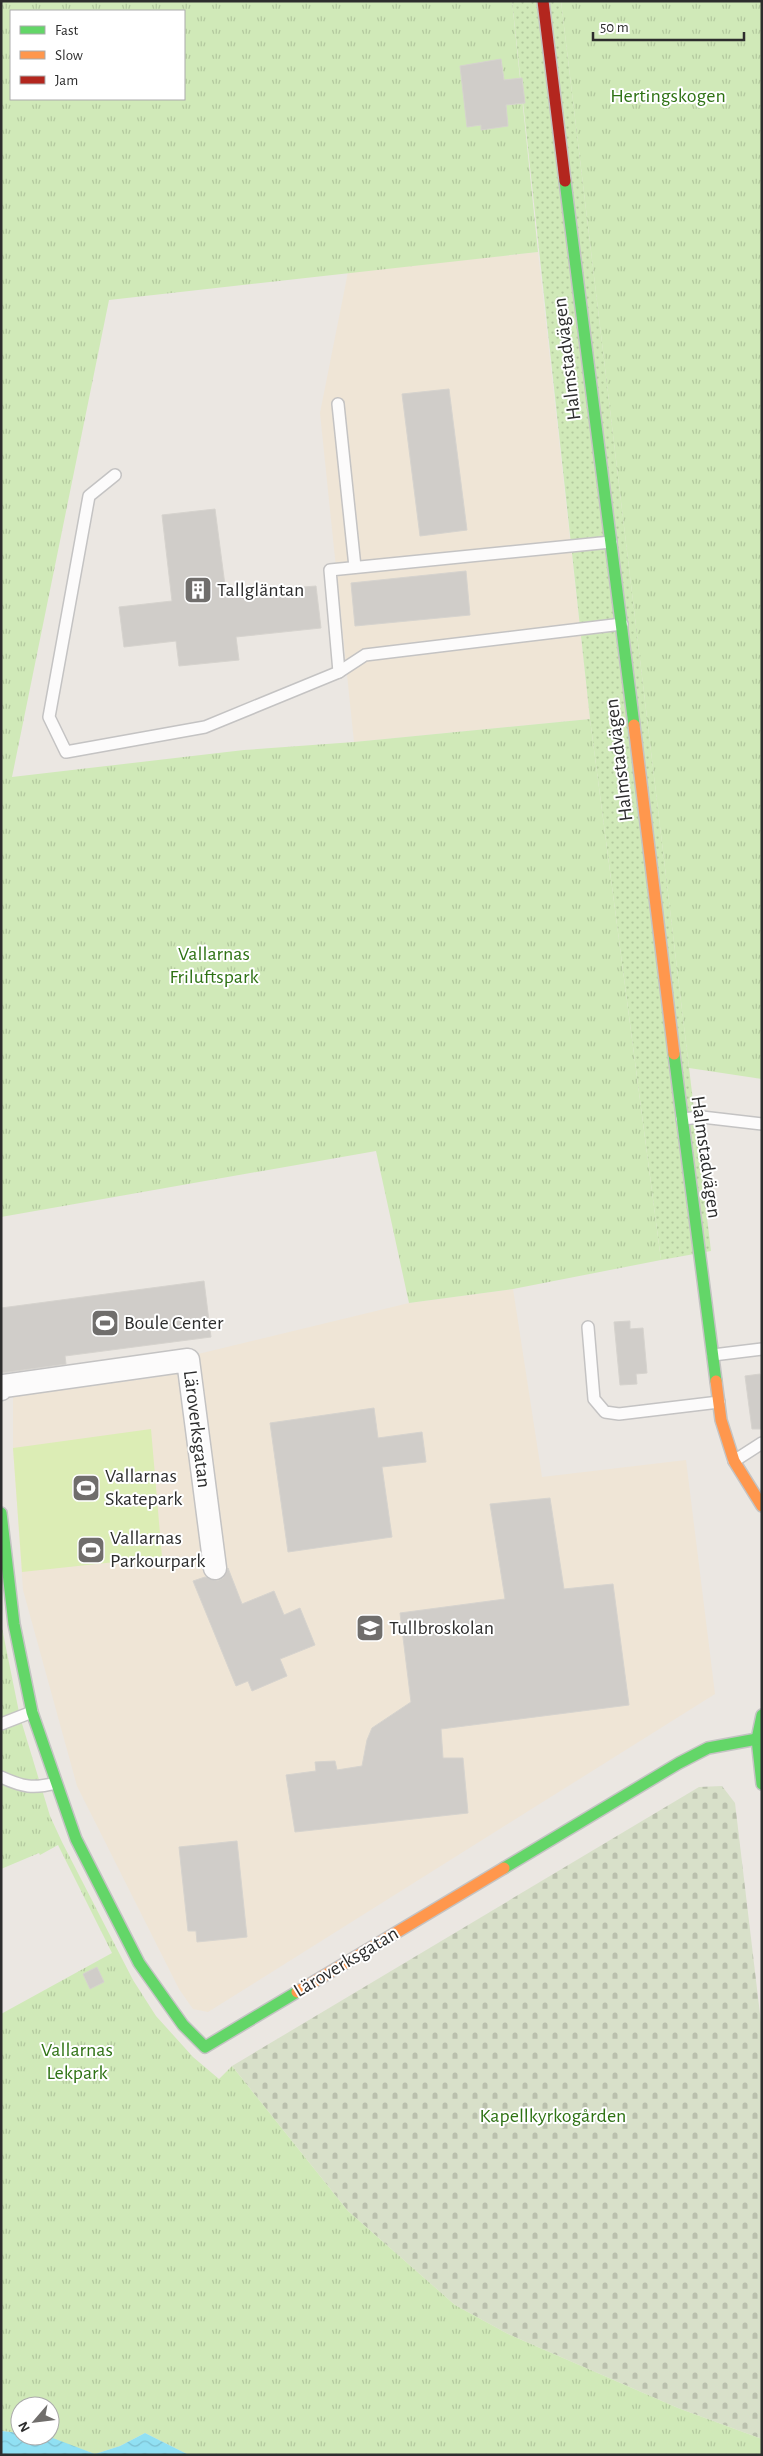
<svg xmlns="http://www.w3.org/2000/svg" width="763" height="2456" font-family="'Alegreya Sans',sans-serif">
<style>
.education{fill:#efe5d6}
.grass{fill:url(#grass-dots)}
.cemetery{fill:url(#cemetery-stones)}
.park{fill:url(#park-tufts);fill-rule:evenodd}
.pitch{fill:#dcedb5}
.water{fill:url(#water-waves)}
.building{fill:#d0cdc9;stroke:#d6d3ce}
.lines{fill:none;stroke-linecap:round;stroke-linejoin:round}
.lane-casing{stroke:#c4c3c3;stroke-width:14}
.street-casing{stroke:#c4c3c3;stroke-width:25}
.fast-casing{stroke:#c4c3c3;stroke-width:14}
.slow-casing{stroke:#c4c3c3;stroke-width:14}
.jam-casing{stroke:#c4c3c3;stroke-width:14}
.lane{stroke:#fcfbfb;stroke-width:11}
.street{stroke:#fcfbfb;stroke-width:22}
.fast{stroke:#63d668;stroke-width:11}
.slow{stroke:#ff974d;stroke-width:11}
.jam{stroke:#b3261e;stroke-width:11}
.labels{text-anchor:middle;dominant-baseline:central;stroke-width:4;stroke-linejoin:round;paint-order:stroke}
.park-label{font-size:20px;fill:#2e7214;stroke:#fff}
.street-label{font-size:20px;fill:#2d2d2d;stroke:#fff}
.poi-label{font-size:20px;fill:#2d2d2d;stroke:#fff;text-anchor:start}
</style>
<defs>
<pattern id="grass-dots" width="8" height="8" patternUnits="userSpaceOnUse" patternTransform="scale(1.25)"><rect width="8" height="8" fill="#d0e9b8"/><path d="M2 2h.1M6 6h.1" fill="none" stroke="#b3c89e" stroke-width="1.8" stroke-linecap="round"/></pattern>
<pattern id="cemetery-stones" width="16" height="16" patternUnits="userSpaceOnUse" patternTransform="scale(1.25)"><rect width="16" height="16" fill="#d8e0c9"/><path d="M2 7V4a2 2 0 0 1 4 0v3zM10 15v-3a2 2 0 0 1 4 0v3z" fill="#bac0ad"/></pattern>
<pattern id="park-tufts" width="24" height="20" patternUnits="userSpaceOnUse" patternTransform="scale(1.25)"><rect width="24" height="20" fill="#d0e9b8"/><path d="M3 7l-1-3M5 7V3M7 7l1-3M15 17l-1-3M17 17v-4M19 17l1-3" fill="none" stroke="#b3c89e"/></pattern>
<pattern id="water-waves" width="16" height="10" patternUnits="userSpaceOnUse" patternTransform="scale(1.25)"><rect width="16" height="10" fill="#90e0f3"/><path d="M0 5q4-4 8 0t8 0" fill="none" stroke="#7cc0d1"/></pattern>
</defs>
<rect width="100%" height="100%" fill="#ebe7e2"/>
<g class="education">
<path d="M538,252L590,719L354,742L320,413L348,272Z"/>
<path d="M513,1289L542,1477L686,1460L715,1694L208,2012L193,2009L179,1989L77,1786L23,1590L13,1448V1396L152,1378L196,1368L194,1355L409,1303Z"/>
</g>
<path class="grass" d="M512,1H561L711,1251L661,1260L590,719Z"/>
<path class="cemetery" d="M722,1786L735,1803L762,2031V2439L678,2408L508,2334L455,2305L348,2211L232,2066L699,1787Z"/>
<g class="park">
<path d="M1,1H512L538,252L109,300L12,777L244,750L354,742L590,719L661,1260L513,1289L409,1303L376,1151L1,1217ZM11,11H184V99H11Z"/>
<path d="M561,1H762V1079L689,1068Z"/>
<path d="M1,1623L20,1717L50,1816L62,1842L133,1980L156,2016L193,2057L219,2079L232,2066L348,2211L455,2305L508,2334L678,2408L762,2439V2455H189L145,2433L120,2446L95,2454L43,2436H50V2406H20V2433L1,2431V2014L112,1953L58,1845L40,1855L39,1853L1,1869Z"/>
</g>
<path class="pitch" d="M151,1429L162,1557L22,1572L13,1448Z"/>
<path class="water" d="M1,2431L20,2433V2436L50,2437L95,2454L120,2446L145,2433L189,2455H1Z"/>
<g class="building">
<path d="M501,59L504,80L522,78L525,103L506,105L508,126L481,130V125L467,127L460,66Z"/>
<path d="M449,389L467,530L420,536L402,394Z"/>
<path d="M215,509L226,593L316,586L321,628L236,637L239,660L179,666L176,641L124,647L119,607L172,601L162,515Z"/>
<path d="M466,571L470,615L355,626L351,583Z"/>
<path d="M204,1281L211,1337L65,1356L66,1364L1,1373V1308Z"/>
<path d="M630,1321V1329L643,1328L647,1373L636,1374L637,1384L620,1385L614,1322Z"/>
<path d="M760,1374L762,1379V1429H752L745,1376Z"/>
<path d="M374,1408L378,1438L422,1432L426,1462L382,1467L392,1537L288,1552L270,1423Z"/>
<path d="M550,1498L564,1589L613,1584L629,1705L441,1729L443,1758H463L468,1813L295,1832L286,1775L316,1771L315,1762L335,1761L337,1770L362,1766L367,1740L372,1728L411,1702L400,1613L505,1599L490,1504Z"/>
<path d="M228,1568L242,1604L274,1591L284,1615L300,1608L315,1645L280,1659L287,1676L252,1691L248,1681L236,1686L193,1581L205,1577L217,1581L223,1578Z"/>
<path d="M237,1841L247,1937L197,1942L196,1931H188L179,1847Z"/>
<path d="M97,1967L104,1982L90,1989L83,1974Z"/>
</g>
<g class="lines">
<defs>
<g id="lane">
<path d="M338,404L355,567"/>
<path d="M115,475L89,496L49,717L66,752L205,727L339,672L365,655L622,624"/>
<path d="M339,672L330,570L611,542"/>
<path d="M682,1119L702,1117L762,1124"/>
<path d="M588,1327L594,1399L605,1412L619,1414L719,1402"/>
<path d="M713,1355L762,1349"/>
<path d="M734,1461L762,1443"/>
<path d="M1,1724L32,1712"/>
<path d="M1,1777C23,1787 33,1789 56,1783"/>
</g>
<path id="street" d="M1,1389L4,1386L188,1360L215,1568"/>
<g id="fast">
<path d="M565,181L634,725"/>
<path d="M674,1054L716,1381"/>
<path d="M1,1513L14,1624L32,1712L76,1839L139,1963L183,2025L205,2047L297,1992"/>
<path d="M762,1715L757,1739L762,1784"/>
<path d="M504,1868L679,1763L708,1748L757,1739"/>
</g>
<g id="slow">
<path d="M634,725L674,1054"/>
<path d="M716,1381L721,1420L734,1461L762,1506"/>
<path d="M297,1992L504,1868"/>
</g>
<path id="jam" d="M543,1L565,181"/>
</defs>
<use href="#lane" class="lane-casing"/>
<use href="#street" class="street-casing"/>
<use href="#fast" class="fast-casing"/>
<use href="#slow" class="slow-casing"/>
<use href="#jam" class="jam-casing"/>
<use href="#lane" class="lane"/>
<use href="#street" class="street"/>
<use href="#fast" class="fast"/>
<use href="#slow" class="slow"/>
<use href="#jam" class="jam"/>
</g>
<defs>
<symbol id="building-square" viewBox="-11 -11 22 22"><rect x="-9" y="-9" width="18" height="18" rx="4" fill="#706e6c" stroke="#fff"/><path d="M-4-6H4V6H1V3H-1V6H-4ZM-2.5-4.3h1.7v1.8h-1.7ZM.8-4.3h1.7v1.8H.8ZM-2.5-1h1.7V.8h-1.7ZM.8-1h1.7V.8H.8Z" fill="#fff"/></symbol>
<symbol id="stadium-square" viewBox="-11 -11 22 22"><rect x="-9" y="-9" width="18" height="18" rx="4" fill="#706e6c" stroke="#fff"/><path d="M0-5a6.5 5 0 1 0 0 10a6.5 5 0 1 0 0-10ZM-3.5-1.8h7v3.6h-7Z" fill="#fff"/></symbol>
<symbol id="school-square" viewBox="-11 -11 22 22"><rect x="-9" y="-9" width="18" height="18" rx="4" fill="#706e6c" stroke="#fff"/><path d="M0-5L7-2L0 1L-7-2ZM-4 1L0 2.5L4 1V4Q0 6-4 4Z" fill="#fff"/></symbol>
</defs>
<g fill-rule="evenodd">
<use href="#building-square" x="182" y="574" width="32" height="32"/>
<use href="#stadium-square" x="89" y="1307" width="32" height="32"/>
<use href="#stadium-square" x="70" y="1472" width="32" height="32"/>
<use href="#stadium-square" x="75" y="1534" width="32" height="32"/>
<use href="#school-square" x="354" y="1612" width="32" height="32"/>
</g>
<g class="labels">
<g class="park-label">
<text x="668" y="96">Hertingskogen</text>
<text x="214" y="954">Vallarnas<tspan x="214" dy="23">Friluftspark</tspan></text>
<text x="77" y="2050">Vallarnas<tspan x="77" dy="23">Lekpark</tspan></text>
<text x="553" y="2116">Kapellkyrkogården</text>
</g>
<g class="street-label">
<text transform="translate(567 359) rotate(-97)">Halmstadvägen</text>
<text transform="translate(619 760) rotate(-97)">Halmstadvägen</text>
<text transform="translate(706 1157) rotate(82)">Halmstadvägen</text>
<text transform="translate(197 1429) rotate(83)">Läroverksgatan</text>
<text transform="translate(346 1962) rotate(-31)">Läroverksgatan</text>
</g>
<g class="poi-label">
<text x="217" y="590">Tallgläntan</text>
<text x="124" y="1323">Boule Center</text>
<text x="105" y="1476">Vallarnas<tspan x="105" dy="23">Skatepark</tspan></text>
<text x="110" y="1538">Vallarnas<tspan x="110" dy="23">Parkourpark</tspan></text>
<text x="389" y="1628">Tullbroskolan</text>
</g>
</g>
<rect width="763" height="2456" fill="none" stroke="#2d2d2d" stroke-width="5"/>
<rect x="10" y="10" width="175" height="90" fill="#ffffff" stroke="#ababab"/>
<rect x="20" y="26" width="25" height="8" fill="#63d668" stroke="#ababab"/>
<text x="55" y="35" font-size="15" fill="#2d2d2d">Fast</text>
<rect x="20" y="51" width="25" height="8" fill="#ff974d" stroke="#ababab"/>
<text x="55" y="60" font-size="15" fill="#2d2d2d">Slow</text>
<rect x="20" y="76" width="25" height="8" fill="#b3261e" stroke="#ababab"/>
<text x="55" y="85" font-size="15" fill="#2d2d2d">Jam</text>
<g transform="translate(35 2421) rotate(242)"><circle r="24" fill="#ffffff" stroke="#ababab"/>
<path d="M0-4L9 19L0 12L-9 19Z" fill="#706e6c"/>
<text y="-8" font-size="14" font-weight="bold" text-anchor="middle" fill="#2d2d2d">N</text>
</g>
<path d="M593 32v8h151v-8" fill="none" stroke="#2d2d2d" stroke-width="2.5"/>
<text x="600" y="32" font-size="15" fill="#2d2d2d" stroke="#ffffff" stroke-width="4" paint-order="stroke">50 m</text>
</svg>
